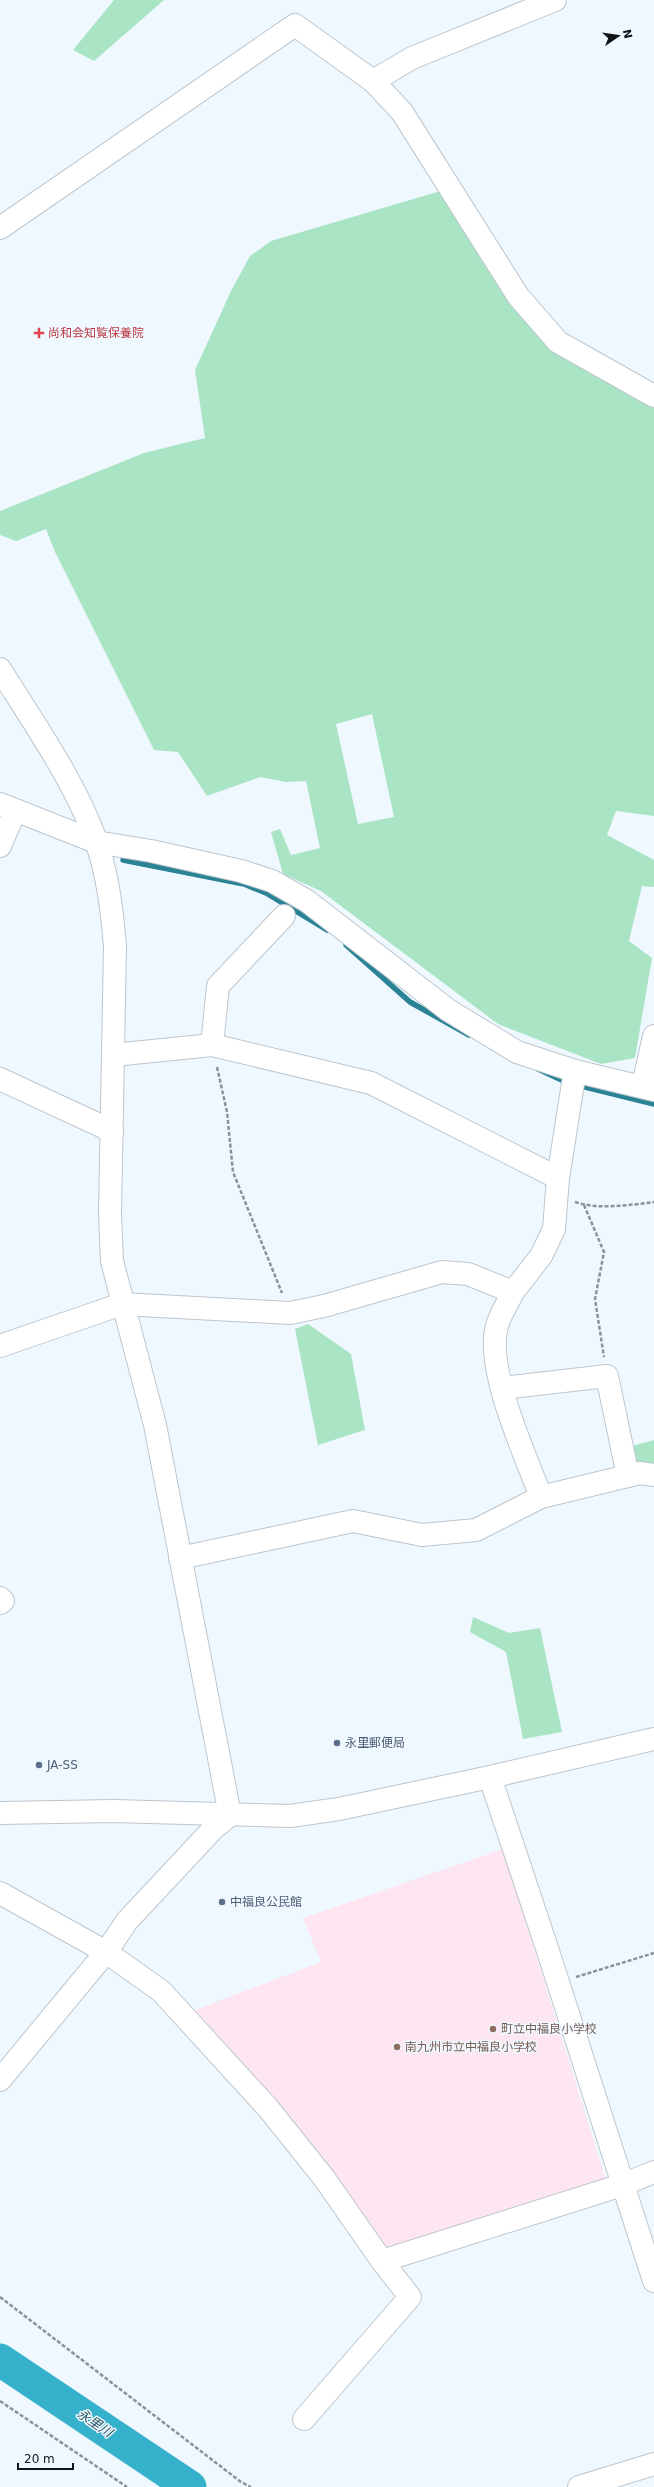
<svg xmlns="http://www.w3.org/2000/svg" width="654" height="2487" font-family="'DejaVu Sans','Noto Sans JP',sans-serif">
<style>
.education{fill:#fde5f1}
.green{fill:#a9e4c5;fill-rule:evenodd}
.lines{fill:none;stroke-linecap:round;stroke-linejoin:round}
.stream{stroke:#2a8295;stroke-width:5.5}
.river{stroke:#35b1cb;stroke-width:33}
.minor-casing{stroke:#bdc6ce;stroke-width:24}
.path{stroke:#8c9297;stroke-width:2.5;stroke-dasharray:4 2;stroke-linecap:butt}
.minor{stroke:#fff;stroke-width:22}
.health-dot{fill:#e0444e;stroke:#f0f8ff;stroke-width:1.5}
.service-dot{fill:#5c6f8a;stroke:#f0f8ff;stroke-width:1.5}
.education-dot{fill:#8d6e63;stroke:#f0f8ff;stroke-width:1.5}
.labels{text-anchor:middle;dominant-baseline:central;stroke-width:3;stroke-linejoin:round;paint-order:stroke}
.health-label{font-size:12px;fill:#be3a42;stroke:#f0f8ff;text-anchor:start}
.service-label{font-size:12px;fill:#4e5e75;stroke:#f0f8ff;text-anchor:start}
.education-label{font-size:12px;fill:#785e54;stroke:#f0f8ff;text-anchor:start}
.water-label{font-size:13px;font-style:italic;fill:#1f515d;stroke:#f0f8ff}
</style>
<rect width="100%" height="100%" fill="#f0f8ff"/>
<path class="education" d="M503,1849L606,2180L390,2253L262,2085L195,2010L321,1962L303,1918Z"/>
<g class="green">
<path d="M114,0H164L94,61L73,50Z"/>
<path d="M444,190L554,351L654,408V816L616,811L607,835L654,860V887L642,886L629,941L652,958L635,1058L601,1064L498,1024L321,891L283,874L271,832L280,829L291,855L320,848L306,781L286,782L260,777L207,796L178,752L154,750L55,552L46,529L16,541L0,535V511L144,453L205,438L195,370L231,291L250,256L271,241ZM372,714L394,817L358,824L336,724Z"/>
<path d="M308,1324L351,1354L365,1430L318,1445L295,1329Z"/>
<path d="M654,1440V1464L635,1466L632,1446Z"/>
<path d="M473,1617L509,1633L540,1628L562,1732L523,1739L506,1652L470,1632Z"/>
</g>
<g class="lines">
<g class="stream">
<path d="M123,860L244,884L266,893L327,930"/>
<path d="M346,945L410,1002L469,1035"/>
<path d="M538,1069L568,1083"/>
<path d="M577,1085L654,1104"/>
</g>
<path class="river" d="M0,2360L190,2487"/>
<defs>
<g id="minor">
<path d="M373,81L412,58L555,0"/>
<path d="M0,228L295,25L373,81L402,112L518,296L558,342L654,396"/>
<path d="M0,669C33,722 76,783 96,841C108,875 112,911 115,946L110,1214L112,1261L155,1425L230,1815L213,1829L127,1921L106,1952L0,2080"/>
<path d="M0,804L96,842L151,851L241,871L272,881L307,901L448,1010L517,1052L575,1071L654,1090"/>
<path d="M0,846L15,811"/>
<path d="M212,1045L218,986L284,916"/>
<path d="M113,1055L212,1045L371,1083L558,1178"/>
<path d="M0,1079L112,1131"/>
<path d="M643,1086L654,1036"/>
<path d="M513,1292C508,1303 500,1314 497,1326C485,1369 525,1454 541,1497"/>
<path d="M0,1346L122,1304L290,1313L324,1306L442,1272L468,1274L513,1292L541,1256L554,1229L558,1178L575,1071"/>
<path d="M502,1388L607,1376L628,1476"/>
<path d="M180,1558L353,1521L422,1535L476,1530L541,1497L640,1473L654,1475"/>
<path d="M0,1598L3,1601L0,1603"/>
<path d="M490,1777L547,1948L654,2281"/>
<path d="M0,1813L114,1811L290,1816L339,1809L490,1777L654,1739"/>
<path d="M0,1893L106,1952L161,1991L268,2108L324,2178L382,2261L622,2185L654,2172"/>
<path d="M304,2419L410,2297L382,2261"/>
<path d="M579,2487L654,2464"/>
</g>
</defs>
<use href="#minor" class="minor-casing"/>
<g class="path">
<path d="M217,1067L227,1112L233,1172L282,1293"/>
<path d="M575,1202C599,1210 629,1205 654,1202"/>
<path d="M584,1205L604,1252L595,1299L604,1357"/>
<path d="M576,1977L654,1953"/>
<path d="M0,2297L241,2482L251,2487"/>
<path d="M0,2401L127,2487"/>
</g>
<use href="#minor" class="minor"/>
</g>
<path class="health-dot" d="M37 327h4v4h4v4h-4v4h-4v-4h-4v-4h4z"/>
<g class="service-dot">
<circle cx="337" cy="1743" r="4"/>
<circle cx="39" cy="1765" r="4"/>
<circle cx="222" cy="1902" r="4"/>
</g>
<g class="education-dot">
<circle cx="493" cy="2029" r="4"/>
<circle cx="397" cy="2047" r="4"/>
</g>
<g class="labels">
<g class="health-label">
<text x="48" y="333">尚和会知覧保養院</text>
</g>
<g class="service-label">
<text x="345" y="1743">永里郵便局</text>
<text x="47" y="1765">JA-SS</text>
<text x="230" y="1902">中福良公民館</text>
</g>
<g class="education-label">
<text x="501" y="2029">町立中福良小学校</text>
<text x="405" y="2047">南九州市立中福良小学校</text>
</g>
<g class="water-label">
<text transform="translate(95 2423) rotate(34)">永里川</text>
</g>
</g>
<g transform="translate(618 36) rotate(77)" stroke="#f0f8ff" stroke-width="3" paint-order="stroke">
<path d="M0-3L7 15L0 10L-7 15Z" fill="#0f1316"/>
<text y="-6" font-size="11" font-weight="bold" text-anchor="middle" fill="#0f1316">N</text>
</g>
<path d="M18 2463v6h55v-6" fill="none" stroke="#0f1316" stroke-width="2"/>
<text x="24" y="2463" font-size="12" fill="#0f1316" stroke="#f0f8ff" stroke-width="3" paint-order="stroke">20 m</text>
</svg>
